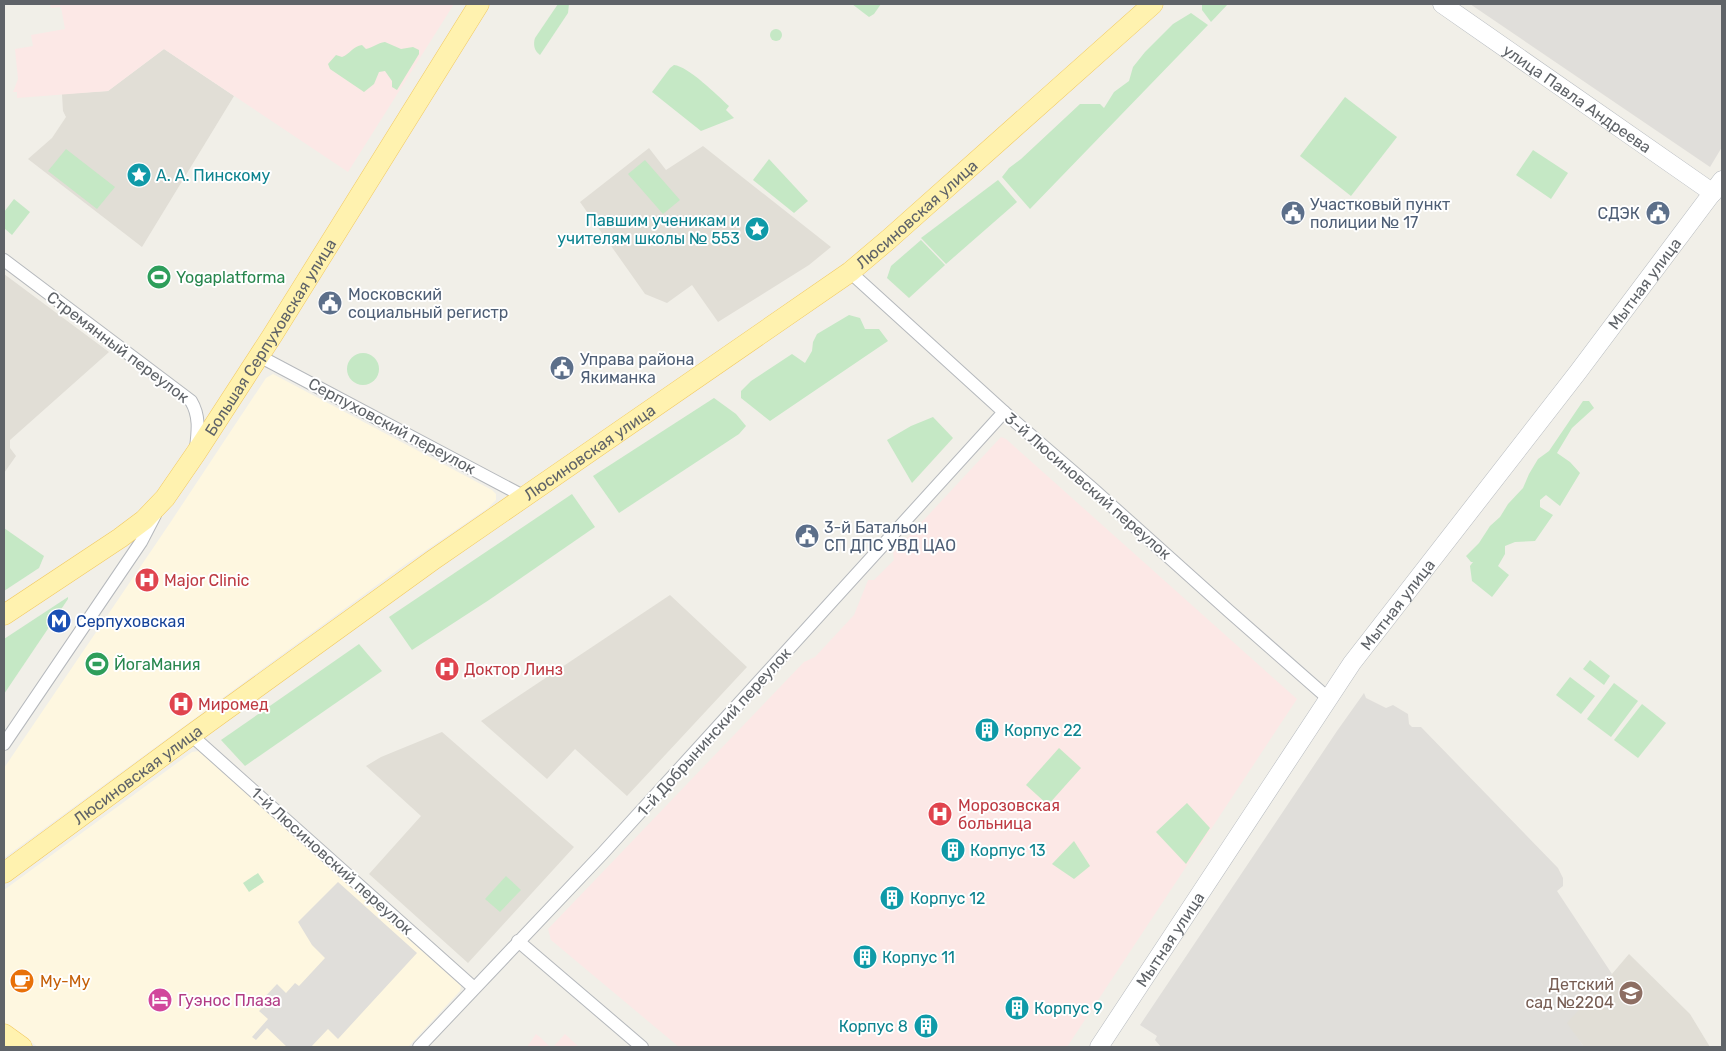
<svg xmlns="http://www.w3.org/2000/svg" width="1726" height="1051" font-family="Rubik,sans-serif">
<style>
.commercial{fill:#fef7e0}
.industrial{fill:#e0deda}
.education{fill:#e1ded6}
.medical{fill:#fce8e6}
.green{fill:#c5e8c5}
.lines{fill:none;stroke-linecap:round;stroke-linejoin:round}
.street-casing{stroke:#b5b8bc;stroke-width:14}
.secondary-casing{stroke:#b6babf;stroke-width:19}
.primary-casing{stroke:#f2c960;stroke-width:21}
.street{stroke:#fff;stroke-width:12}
.secondary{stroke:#fff;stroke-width:18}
.primary{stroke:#fff2af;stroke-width:20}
.labels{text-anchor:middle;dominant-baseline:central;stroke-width:4;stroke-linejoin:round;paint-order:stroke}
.street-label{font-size:16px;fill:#5f6368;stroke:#fff}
.culture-label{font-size:16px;fill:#0d838f;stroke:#fff;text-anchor:start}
.service-label{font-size:16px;fill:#4e5e75;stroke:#fff;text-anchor:start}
.leisure-label{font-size:16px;fill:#27864d;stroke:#fff;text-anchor:start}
.health-label{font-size:16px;fill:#be3a42;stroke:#fff;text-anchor:start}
.transit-label{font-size:16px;fill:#164399;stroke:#fff;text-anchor:start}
.food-label{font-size:16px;fill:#c56008;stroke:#fff;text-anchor:start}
.education-label{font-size:16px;fill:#785e54;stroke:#fff;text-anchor:end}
.hotel-label{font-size:16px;fill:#b23c85;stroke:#fff;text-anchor:start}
</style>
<rect width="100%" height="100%" fill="#f1efe8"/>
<g class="commercial">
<path d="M273,374L492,490L496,494V500L488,508L403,566L4,858V768L170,523L266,378Z"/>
<path d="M199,751L461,986L460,991L408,1047H38L4,1023V890L192,752Z"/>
</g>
<g class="industrial">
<path d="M1470,4H1722V147L1710,167Z"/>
<path d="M1364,693L1366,698L1386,708L1393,705L1408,714L1409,724L1412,727H1421L1558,868L1563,878V886L1557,891L1612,974L1568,1023L1584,1047H1161L1155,1040L1157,1036L1140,1025L1337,731Z"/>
<path d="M338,882L417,953L338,1039L328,1029L311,1047H287L267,1028L256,1040L252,1037L268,1019L259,1011L266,1004L262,1000L277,984L286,993L295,983L299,986L325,958L312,945L298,922Z"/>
</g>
<g class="education">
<path d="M164,49L234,96L142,247L28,159L52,138L66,117L63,111L62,94L108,91Z"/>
<path d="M703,146L831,247L809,265L718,322L692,285L667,303L645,294L580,202L649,148L666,170Z"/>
<path d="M4,274L109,352L10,440V448L16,456L4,473Z"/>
<path d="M670,595L747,667L627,796L575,749L547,779L481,721Z"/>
<path d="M442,732L574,847L468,963L369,874L421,816L366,766L381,757Z"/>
<path d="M1629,954L1690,1014L1710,1047H1584L1567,1023L1612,974Z"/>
</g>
<g class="medical">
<path d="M50,4H454L348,172L164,49L108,91L17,98V92H13L18,79L15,49L33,46L31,35L65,29L61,7L51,8Z"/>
<path d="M1001,437L1006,439L1297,699L1067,1047H679L551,940L548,929L804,662L815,657L854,615L868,580H874L894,560L893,553Z"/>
<path d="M536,1034L541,1038L550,1047H527Z"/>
<path d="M565,1034L579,1047H553Z"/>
</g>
<g class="green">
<path d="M558,4H569L568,13L540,55C534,51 533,44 535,38Z"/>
<path d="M852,4H881L874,14L869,17Z"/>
<path d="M1202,4H1228L1211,22L1202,10Z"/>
<path d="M1191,13L1208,25L1030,209L1002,177L1009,168L1021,159L1080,104H1100L1104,108L1114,92L1129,81L1133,67L1145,52L1173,24Z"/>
<circle cx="776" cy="35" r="6"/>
<path d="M385,42L401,49L413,47L419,50V54L397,90L392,87V81L385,71L379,72L374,84L364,92L330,69L328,64L336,55L342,57C350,54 353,46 362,45L366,49C374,47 377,43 385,42Z"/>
<path d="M674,65C688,66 718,96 729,106L726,110L734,118L701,131L652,92L670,68Z"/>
<path d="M1345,97L1397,137L1351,196L1300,156Z"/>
<path d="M66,149L115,187L97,209L48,171Z"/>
<path d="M1533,150L1568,173L1551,199L1516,175Z"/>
<path d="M769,159L808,201L794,213L753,180Z"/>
<path d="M645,160L680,200L663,214L628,174Z"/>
<path d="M998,180L1017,202L946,264L921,238Z"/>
<path d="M14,199L30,212L12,235L4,228V212Z"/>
<path d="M921,240L945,265L909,298L887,278L891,266Z"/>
<path d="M849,315L860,318L865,329H879L888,341L770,421L741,398V391L751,381L792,354L805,363L812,351L813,342L817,334Z"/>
<circle cx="363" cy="369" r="16"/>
<path d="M714,398L736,414L746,426L739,434L619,513L593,476Z"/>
<path d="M1583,401H1589L1594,408L1572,428L1557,453L1570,462L1580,473L1560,506L1546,495L1540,500V507L1553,515L1535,541L1515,542L1505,546V554L1498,566L1509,575L1492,597L1472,581L1470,566L1473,562H1471L1466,556L1479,543L1490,526L1500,517L1508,504L1523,488L1529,474L1538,459L1549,451Z"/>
<path d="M933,417L953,438L912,483L887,440L911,426Z"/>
<path d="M572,494L595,527L489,600L412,650L389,617Z"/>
<path d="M4,528L44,556L39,568L4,591Z"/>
<path d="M68,597V599L4,694V639Z"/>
<path d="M359,644L382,671L245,766L221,740Z"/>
<path d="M1590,660L1610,676L1604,685L1583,669Z"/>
<path d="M1570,677L1595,696L1581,714L1556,695Z"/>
<path d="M1614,683L1638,701L1611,737L1587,719Z"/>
<path d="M1642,704L1666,723L1638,758L1614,740Z"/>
<path d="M1059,748L1081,768L1048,805L1026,785Z"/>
<path d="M1187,803L1210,828L1186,864L1156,832Z"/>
<path d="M1074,841L1090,866L1074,879L1052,864Z"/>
<path d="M258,873L264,882L249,892L243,883Z"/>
<path d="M506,876L521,890L500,912L485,899Z"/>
</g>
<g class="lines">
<defs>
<g id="street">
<path d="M4,260L191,401C200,416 198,431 196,448"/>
<path d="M850,272L1004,412L1093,489L1230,612L1329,699"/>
<path d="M259,356L525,497"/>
<path d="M191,735L474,988"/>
<path d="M4,744L141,542L155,515"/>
<path d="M518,941L642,1047"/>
<path d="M419,1047L602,854L1004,412"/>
</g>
<g id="secondary">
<path id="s1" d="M1442,4L1713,193"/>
<path id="s2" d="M1099,1047L1352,663L1578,372L1722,180"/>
</g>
<g id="primary">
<path id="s3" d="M4,615L120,538L144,520L165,498L196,453L272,336L479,4"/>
<path id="s4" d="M4,873L191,735L433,560L850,272L889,239L1153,4"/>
<path d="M4,1034L22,1047"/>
</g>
</defs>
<use href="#street" class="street-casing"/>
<use href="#secondary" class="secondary-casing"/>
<use href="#primary" class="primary-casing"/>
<use href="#street" class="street"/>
<use href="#secondary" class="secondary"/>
<use href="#primary" class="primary"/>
</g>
<defs>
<symbol id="sight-disc" viewBox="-11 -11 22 22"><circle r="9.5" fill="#0f9aa8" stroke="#fff"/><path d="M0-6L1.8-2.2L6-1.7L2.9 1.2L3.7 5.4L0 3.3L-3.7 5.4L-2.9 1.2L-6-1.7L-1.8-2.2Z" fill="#fff"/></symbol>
<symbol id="civic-disc" viewBox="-11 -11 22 22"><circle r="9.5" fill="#5c6f8a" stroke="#fff"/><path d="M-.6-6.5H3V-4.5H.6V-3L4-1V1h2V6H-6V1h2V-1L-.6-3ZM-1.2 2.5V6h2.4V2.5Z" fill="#fff"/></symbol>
<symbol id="stadium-disc" viewBox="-11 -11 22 22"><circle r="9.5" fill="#2e9e5b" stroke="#fff"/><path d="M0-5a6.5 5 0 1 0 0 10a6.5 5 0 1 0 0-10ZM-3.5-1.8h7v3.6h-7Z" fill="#fff"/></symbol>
<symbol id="hospital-disc" viewBox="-11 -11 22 22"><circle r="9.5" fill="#e0444e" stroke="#fff"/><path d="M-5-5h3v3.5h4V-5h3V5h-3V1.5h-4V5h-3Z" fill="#fff"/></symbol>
<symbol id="metro-disc" viewBox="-11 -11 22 22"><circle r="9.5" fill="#1a4fb4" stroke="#fff"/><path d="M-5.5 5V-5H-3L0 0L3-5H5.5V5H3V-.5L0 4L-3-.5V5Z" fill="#fff"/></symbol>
<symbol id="building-disc" viewBox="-11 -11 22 22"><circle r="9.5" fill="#0f9aa8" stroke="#fff"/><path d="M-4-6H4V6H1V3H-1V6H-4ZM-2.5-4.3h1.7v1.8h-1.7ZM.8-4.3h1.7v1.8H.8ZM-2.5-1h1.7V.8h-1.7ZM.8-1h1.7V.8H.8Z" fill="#fff"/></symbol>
<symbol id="cafe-disc" viewBox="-11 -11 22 22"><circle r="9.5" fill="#e8710a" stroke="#fff"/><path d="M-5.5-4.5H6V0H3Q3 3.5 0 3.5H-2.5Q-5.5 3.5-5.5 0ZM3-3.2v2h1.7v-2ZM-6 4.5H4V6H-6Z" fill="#fff"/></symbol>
<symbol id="school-disc" viewBox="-11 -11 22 22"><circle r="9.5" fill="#8d6e63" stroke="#fff"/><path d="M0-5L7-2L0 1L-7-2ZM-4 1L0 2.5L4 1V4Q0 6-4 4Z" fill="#fff"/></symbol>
<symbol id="hotel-disc" viewBox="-11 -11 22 22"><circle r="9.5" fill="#d1479c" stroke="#fff"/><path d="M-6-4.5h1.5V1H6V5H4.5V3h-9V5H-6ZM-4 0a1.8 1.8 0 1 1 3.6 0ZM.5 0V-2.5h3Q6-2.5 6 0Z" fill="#fff"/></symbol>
</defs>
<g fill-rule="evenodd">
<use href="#sight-disc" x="125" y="161" width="28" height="28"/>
<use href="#civic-disc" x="1279" y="199" width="28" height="28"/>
<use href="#civic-disc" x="1644" y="199" width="28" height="28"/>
<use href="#sight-disc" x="743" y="215" width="28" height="28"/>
<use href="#stadium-disc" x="145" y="263" width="28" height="28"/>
<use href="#civic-disc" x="316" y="289" width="28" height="28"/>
<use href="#civic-disc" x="548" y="354" width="28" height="28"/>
<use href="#civic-disc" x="793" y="522" width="28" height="28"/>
<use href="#hospital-disc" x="133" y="566" width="28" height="28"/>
<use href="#metro-disc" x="45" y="607" width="28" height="28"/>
<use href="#stadium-disc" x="83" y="650" width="28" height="28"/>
<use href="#hospital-disc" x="433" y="655" width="28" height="28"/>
<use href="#hospital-disc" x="167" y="690" width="28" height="28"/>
<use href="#building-disc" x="973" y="716" width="28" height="28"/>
<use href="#hospital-disc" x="926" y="800" width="28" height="28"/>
<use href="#building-disc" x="939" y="836" width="28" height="28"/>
<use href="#building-disc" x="878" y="884" width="28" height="28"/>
<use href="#building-disc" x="851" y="943" width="28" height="28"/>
<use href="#cafe-disc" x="8" y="967" width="28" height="28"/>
<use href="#school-disc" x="1617" y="979" width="28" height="28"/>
<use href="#hotel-disc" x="146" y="986" width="28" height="28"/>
<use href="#building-disc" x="1003" y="994" width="28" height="28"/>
<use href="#building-disc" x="912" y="1012" width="28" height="28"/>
</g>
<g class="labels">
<g class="street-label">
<text stroke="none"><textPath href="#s1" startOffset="165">улица Павла Андреева</textPath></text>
<text stroke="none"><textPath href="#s4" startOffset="1126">Люсиновская улица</textPath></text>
<text stroke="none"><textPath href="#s2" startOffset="939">Мытная улица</textPath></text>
<text stroke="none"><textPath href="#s3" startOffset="392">Большая Серпуховская улица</textPath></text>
<text transform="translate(118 347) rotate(37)">Стремянный переулок</text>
<text transform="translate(392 426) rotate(28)">Серпуховский переулок</text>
<text stroke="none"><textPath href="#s4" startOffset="721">Люсиновская улица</textPath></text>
<text transform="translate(1088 486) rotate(41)">3-й Люсиновский переулок</text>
<text stroke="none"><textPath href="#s2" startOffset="534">Мытная улица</textPath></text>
<text transform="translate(714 732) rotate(-48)">1-й Добрынинский переулок</text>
<text stroke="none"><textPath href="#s4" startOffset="166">Люсиновская улица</textPath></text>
<text transform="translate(332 861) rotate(42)">1-й Люсиновский переулок</text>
<text stroke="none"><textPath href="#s2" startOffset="129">Мытная улица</textPath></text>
</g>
<g class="culture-label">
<text x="156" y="175">А. А. Пинскому</text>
<text x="740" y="220" text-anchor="end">Павшим ученикам и<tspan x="740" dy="18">учителям школы № 553</tspan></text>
<text x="1004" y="730">Корпус 22</text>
<text x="970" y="850">Корпус 13</text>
<text x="910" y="898">Корпус 12</text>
<text x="882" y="957">Корпус 11</text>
<text x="1034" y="1008">Корпус 9</text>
<text x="908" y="1026" text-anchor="end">Корпус 8</text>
</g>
<g class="service-label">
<text x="1310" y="204">Участковый пункт<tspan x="1310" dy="18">полиции № 17</tspan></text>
<text x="1640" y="213" text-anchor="end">СДЭК</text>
<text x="348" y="294">Московский<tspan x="348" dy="18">социальный регистр</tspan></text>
<text x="580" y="359">Управа района<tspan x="580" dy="18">Якиманка</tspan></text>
<text x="824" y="527">3-й Батальон<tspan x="824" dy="18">СП ДПС УВД ЦАО</tspan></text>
</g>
<g class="leisure-label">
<text x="176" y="277">Yogaplatforma</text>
<text x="114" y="664">ЙогаМания</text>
</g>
<g class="health-label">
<text x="164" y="580">Major Clinic</text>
<text x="464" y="669">Доктор Линз</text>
<text x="198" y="704">Миромед</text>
<text x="958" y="805">Морозовская<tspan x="958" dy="18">больница</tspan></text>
</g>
<g class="transit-label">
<text x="76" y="621">Серпуховская</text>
</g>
<g class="food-label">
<text x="40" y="981">Му-Му</text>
</g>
<g class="education-label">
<text x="1614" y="984">Детский<tspan x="1614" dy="18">сад №2204</tspan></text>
</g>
<g class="hotel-label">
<text x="178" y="1000">Гуэнос Плаза</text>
</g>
</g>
<rect width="1726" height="1051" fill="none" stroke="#5f6368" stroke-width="10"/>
</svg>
